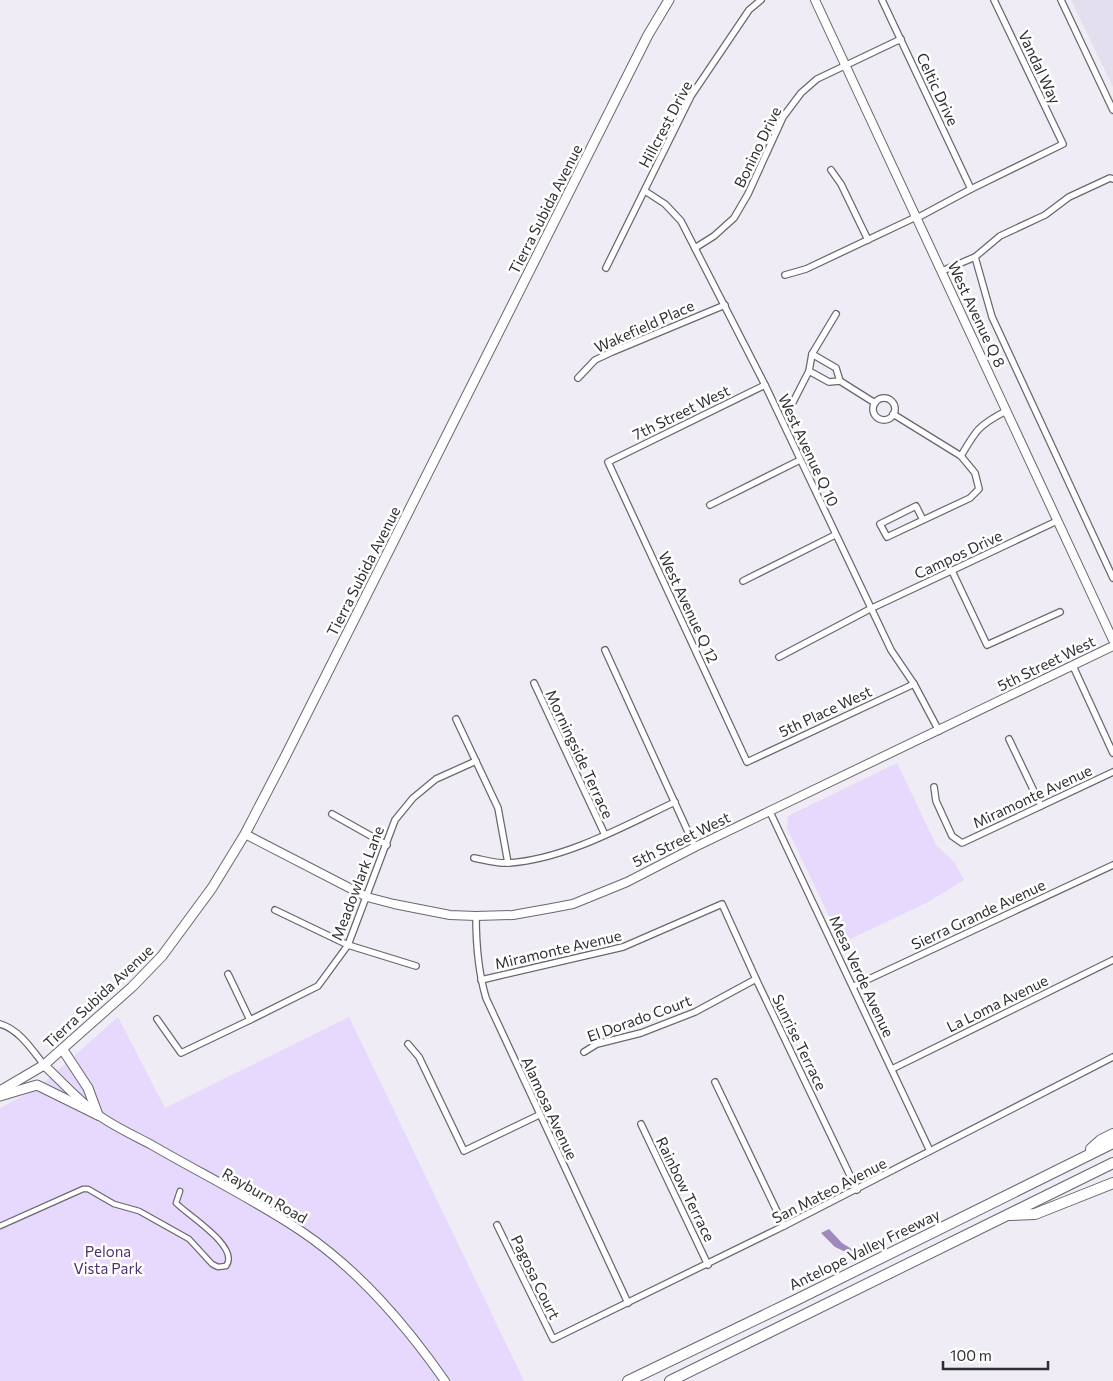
<svg xmlns="http://www.w3.org/2000/svg" width="1113" height="1381" font-family="Commissioner,sans-serif">
<style>
.built{fill:#e4dfee}
.green{fill:#e6d9fd}
.water{fill:#9e8abf}
.lines{fill:none;stroke-linecap:round;stroke-linejoin:round}
.pedestrian-casing{stroke:#6a686f;stroke-width:7}
.minor-casing{stroke:#6a686f;stroke-width:8}
.tertiary-casing{stroke:#6a686f;stroke-width:10}
.secondary-casing{stroke:#6a686f;stroke-width:11}
.motorway-casing{stroke:#6a686f;stroke-width:12}
.pedestrian{stroke:#fff;stroke-width:4.5}
.minor{stroke:#fff;stroke-width:5.5}
.tertiary{stroke:#fff;stroke-width:8}
.secondary{stroke:#fff;stroke-width:9}
.motorway{stroke:#fff;stroke-width:10}
.labels{text-anchor:middle;dominant-baseline:central;stroke-width:5;stroke-linejoin:round;paint-order:stroke}
.street-label{font-size:15px;fill:#2f2e31;stroke:#fff}
.park-label{font-size:15px;fill:#4f3274;stroke:#fff}
</style>
<rect width="100%" height="100%" fill="#efecf5"/>
<path class="built" d="M1071,0H1113V87Z"/>
<g class="green">
<path d="M897,763L936,845L954,862L964,880L928,902L842,943L787,828L788,816Z"/>
<path d="M118,1017L165,1108L349,1017L524,1381H0V1108L38,1088Z"/>
</g>
<path class="water" d="M829,1229L842,1243L855,1251L850,1254L835,1247L821,1233Z"/>
<g class="lines">
<defs>
<path id="pedestrian" d="M0,1226L83,1189H88L114,1204L139,1211L189,1239L212,1264L218,1267L226,1266C241,1247 186,1214 176,1203L180,1191"/>
<g id="minor">
<path d="M882,0L971,189"/>
<path d="M1061,0L1113,110"/>
<path d="M831,170L841,184L868,240"/>
<path d="M1113,179L1110,178L1069,197L1045,215L1000,236L975,257L992,317L1113,578"/>
<path d="M645,191L665,204L681,221L765,385L891,650L914,684L939,731"/>
<path d="M917,218L971,189L1063,144L994,0"/>
<path d="M695,248L714,236L734,218L748,194L783,117L801,93L817,79L901,39"/>
<path d="M606,268L691,96L749,10L761,0"/>
<path d="M942,271L975,257"/>
<path d="M785,275L806,269L916,217"/>
<path d="M836,314L812,354L809,371L829,382L840,381L875,403"/>
<path d="M812,354L836,368L840,381"/>
<path d="M578,378L595,360L612,352L725,305"/>
<path d="M765,385L608,462L747,762L914,684"/>
<circle cx="884" cy="409" r="11"/>
<path d="M790,408L809,371"/>
<path d="M893,414L961,456L975,473L979,489L970,498L887,537L880,524L916,506L923,520"/>
<path d="M961,456C976,430 979,425 1006,411"/>
<path d="M710,505L800,460"/>
<path d="M952,571L987,645L1060,612"/>
<path d="M743,581L835,535"/>
<path d="M605,650L695,847"/>
<path d="M779,657L870,609L1057,521"/>
<path d="M1073,666L1113,753"/>
<path d="M534,683L605,835"/>
<path d="M456,719L498,808L508,863"/>
<path d="M1009,739L1041,806"/>
<path d="M934,787L936,801L952,836L962,843L1113,772"/>
<path d="M770,812L930,1151"/>
<path d="M332,814L387,845"/>
<path d="M474,858C485,860 498,864 509,863C566,859 624,826 675,802"/>
<path d="M275,910L348,945L416,966"/>
<path d="M476,916C476,945 478,971 486,998L628,1303"/>
<path d="M228,974L250,1020"/>
<path d="M481,980L623,947L722,904L756,979L857,1190"/>
<path d="M854,986L1113,865"/>
<path d="M157,1019L181,1053L250,1020L318,986L348,945L395,820L413,798L436,779L476,761"/>
<path d="M0,1024C19,1029 33,1051 44,1065"/>
<path d="M408,1044L419,1057L464,1151L539,1115"/>
<path d="M584,1052L597,1044L641,1033L695,1012L756,979"/>
<path d="M892,1069L1113,960"/>
<path d="M715,1082L784,1226"/>
<path d="M641,1124L708,1265"/>
<path d="M497,1225L553,1339L784,1226L1113,1057"/>
</g>
<g id="tertiary">
<path d="M815,0L1113,640"/>
<path d="M245,834L367,897L394,904L450,915L476,916L513,915L552,908L573,904L627,882L695,847L1113,646"/>
<path d="M44,1065C62,1082 78,1100 97,1114C113,1126 133,1135 150,1144C200,1173 253,1199 301,1231C359,1270 405,1324 445,1381"/>
</g>
<g id="secondary">
<path d="M63,1050L88,1088L98,1115"/>
<path d="M0,1091L44,1065L132,987L162,956L212,888L245,834L285,757L648,35L669,0"/>
<path d="M0,1096L37,1085L98,1115"/>
</g>
<g id="motorway">
<path d="M1091,1149L1101,1140L1113,1134"/>
<path d="M1010,1215L1035,1214L1113,1183"/>
<path d="M628,1381L794,1301L1113,1143"/>
<path d="M670,1381L1113,1163"/>
</g>
</defs>
<use href="#pedestrian" class="pedestrian-casing"/>
<use href="#minor" class="minor-casing"/>
<use href="#tertiary" class="tertiary-casing"/>
<use href="#secondary" class="secondary-casing"/>
<use href="#motorway" class="motorway-casing"/>
<use href="#pedestrian" class="pedestrian"/>
<use href="#minor" class="minor"/>
<use href="#tertiary" class="tertiary"/>
<use href="#secondary" class="secondary"/>
<use href="#motorway" class="motorway"/>
</g>
<g class="labels">
<g class="street-label">
<text transform="translate(1040 67) rotate(65)">Vandal Way</text>
<text transform="translate(938 89) rotate(65)">Celtic Drive</text>
<text transform="translate(665 124) rotate(-62)">Hillcrest Drive</text>
<text transform="translate(757 147) rotate(-64)">Bonino Drive</text>
<text transform="translate(545 209) rotate(-63)">Tierra Subida Avenue</text>
<text transform="translate(977 314) rotate(65)">West Avenue Q 8</text>
<text transform="translate(644 326) rotate(-24)">Wakefield Place</text>
<text transform="translate(681 412) rotate(-26)">7th Street West</text>
<text transform="translate(809 450) rotate(65)">West Avenue Q 10</text>
<text transform="translate(958 554) rotate(-25)">Campos Drive</text>
<text transform="translate(363 571) rotate(-63)">Tierra Subida Avenue</text>
<text transform="translate(689 607) rotate(65)">West Avenue Q 12</text>
<text transform="translate(1046 663) rotate(-26)">5th Street West</text>
<text transform="translate(825 711) rotate(-25)">5th Place West</text>
<text transform="translate(580 754) rotate(65)">Morningside Terrace</text>
<text transform="translate(1032 796) rotate(-25)">Miramonte Avenue</text>
<text transform="translate(681 839) rotate(-26)">5th Street West</text>
<text transform="translate(357 883) rotate(-69)">Meadowlark Lane</text>
<text transform="translate(978 914) rotate(-25)">Sierra Grande Avenue</text>
<text transform="translate(558 949) rotate(-13)">Miramonte Avenue</text>
<text transform="translate(862 976) rotate(65)">Mesa Verde Avenue</text>
<text transform="translate(98 996) rotate(-43)">Tierra Subida Avenue</text>
<text transform="translate(997 1003) rotate(-26)">La Loma Avenue</text>
<text transform="translate(639 1018) rotate(-20)">El Dorado Court</text>
<text transform="translate(800 1042) rotate(64)">Sunrise Terrace</text>
<text transform="translate(550 1108) rotate(65)">Alamosa Avenue</text>
<text transform="translate(686 1189) rotate(64)">Rainbow Terrace</text>
<text transform="translate(829 1190) rotate(-27)">San Mateo Avenue</text>
<text transform="translate(265 1195) rotate(30)">Rayburn Road</text>
<text transform="translate(864 1249) rotate(-26)">Antelope Valley Freeway</text>
<text transform="translate(536 1277) rotate(64)">Pagosa Court</text>
</g>
<g class="park-label">
<text x="108" y="1251">Pelona<tspan x="108" dy="17">Vista Park</tspan></text>
</g>
</g>
<path d="M943 1361v8h105v-8" fill="none" stroke="#2f2e31" stroke-width="2.5"/>
<text x="950" y="1361" font-size="15" fill="#2f2e31" stroke="#ffffff" stroke-width="4" paint-order="stroke">100 m</text>
</svg>
